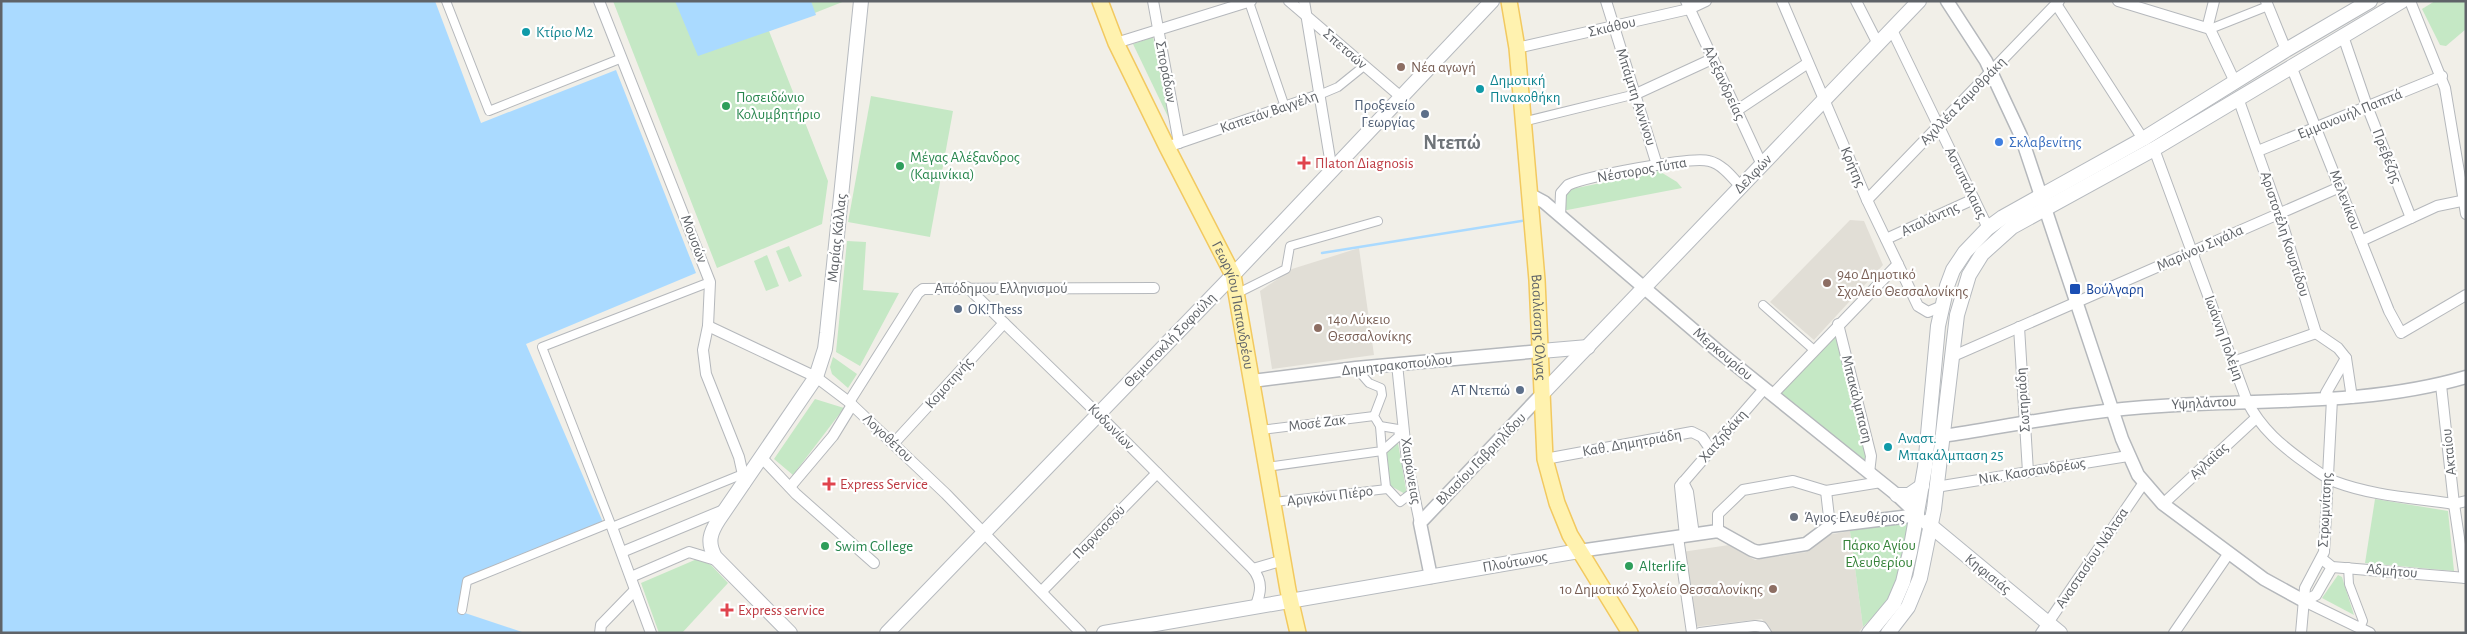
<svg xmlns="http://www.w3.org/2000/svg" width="2467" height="634" font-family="'Alegreya Sans',sans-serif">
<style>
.education{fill:#e1ded6}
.green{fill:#c5e8c5}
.water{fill:#aadaff}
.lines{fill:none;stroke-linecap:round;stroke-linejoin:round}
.stream{stroke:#aadaff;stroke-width:2.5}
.pedestrian-casing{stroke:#b5b8bc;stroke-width:10}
.minor-casing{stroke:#b5b8bc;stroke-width:12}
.tertiary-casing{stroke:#b5b8bc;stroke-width:15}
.secondary-casing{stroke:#b6babf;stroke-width:16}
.primary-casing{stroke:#f2c960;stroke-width:18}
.pedestrian{stroke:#fff;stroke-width:8}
.minor{stroke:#fff;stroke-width:10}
.tertiary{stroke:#fff;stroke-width:12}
.secondary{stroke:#fff;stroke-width:14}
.primary{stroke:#fff2af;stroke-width:15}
.culture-dot{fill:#0f9aa8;stroke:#fff;stroke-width:2}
.education-dot{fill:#8d6e63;stroke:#fff;stroke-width:2}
.leisure-dot{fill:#2e9e5b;stroke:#fff;stroke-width:2}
.service-dot{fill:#5c6f8a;stroke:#fff;stroke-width:2}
.shop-dot{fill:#3f7fe0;stroke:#fff;stroke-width:2}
.health-dot{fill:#e0444e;stroke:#fff;stroke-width:2}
.transit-dot{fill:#1a4fb4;stroke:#fff;stroke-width:2}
.worship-dot{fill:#6b7280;stroke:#fff;stroke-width:2}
.labels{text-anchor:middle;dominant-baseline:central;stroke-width:4.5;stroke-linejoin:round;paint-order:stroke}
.street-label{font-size:15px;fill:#5f6368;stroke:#fff}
.culture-label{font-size:15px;fill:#0d838f;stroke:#fff;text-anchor:start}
.education-label{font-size:15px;fill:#785e54;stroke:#fff;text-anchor:start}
.leisure-label{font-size:15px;fill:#27864d;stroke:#fff;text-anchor:start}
.service-label{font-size:15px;fill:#4e5e75;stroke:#fff;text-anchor:end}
.shop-label{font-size:15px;fill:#366cbe;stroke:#fff;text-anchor:start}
.health-label{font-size:15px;fill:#be3a42;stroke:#fff;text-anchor:start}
.transit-label{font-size:15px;fill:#164399;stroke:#fff;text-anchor:start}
.worship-label{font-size:15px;fill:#5b616d;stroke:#fff;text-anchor:start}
.park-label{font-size:15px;fill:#348238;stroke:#fff}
.district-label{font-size:20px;font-weight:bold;fill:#70757a;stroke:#fff}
</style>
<rect width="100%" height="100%" fill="#f1efe8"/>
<g class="education">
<path d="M1850,220L1864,221L1883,265L1814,340L1770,302Z"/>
<path d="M1359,248L1374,355L1272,369L1260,291L1292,269Z"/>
<path d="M1850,531L1863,627L1858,633H1772L1762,619L1693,627L1682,552L1729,545L1755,560L1806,552L1822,536Z"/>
</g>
<g class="green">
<path d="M613,1H845L769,31L828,181L822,224L717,268Z"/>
<path d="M2435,1H2466V29L2446,46L2440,45L2422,9Z"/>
<path d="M1153,37L1171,123L1133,44Z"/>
<path d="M871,96L953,111L930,237L848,222Z"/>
<path d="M1659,171L1677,182L1682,188L1562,211L1563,199L1567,190Z"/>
<path d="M847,241L866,242L863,290L899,293L860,366L836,352Z"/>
<path d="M789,246L802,276L789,282L776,251Z"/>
<path d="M767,255L779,286L766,291L754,261Z"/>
<path d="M1838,324L1871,468L1772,395Z"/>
<path d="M833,357L857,374L848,388L832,374L830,367Z"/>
<path d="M815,399L844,408L793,475L774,459Z"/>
<path d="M1398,443L1407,495L1389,485L1385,452Z"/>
<path d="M2375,499L2448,511L2454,571L2365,563Z"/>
<path d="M1913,521L1892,597L1863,627L1850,531Z"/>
<path d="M697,559L711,565L728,583L682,633H659L641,583Z"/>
<path d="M2338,575L2342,577L2354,615L2322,598Z"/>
</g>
<g class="water">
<path d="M1,1H435L481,123L616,70L696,273L526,344L605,527L467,578L459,611L525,633H1Z"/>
<path d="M675,1H811L816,15L698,56Z"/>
</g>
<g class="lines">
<path class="stream" d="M1322,253L1527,220"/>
<defs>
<g id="pedestrian">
<path d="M446,1L489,111L622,58"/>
<path d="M1249,2L1285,107"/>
<path d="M2210,29L2268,6"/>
<path d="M1319,95L1338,87L1364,66"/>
<path d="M1522,122L1636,94"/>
<path d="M710,282L542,347L612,527L743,474"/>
<path d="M1236,294L1286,269L1290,246L1378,221"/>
<path d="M1763,305L1814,350"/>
<path d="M1380,426L1398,429L1399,436L1382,451L1386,487L1400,502L1413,492"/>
<path d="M1261,430L1374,416"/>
<path d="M1267,467L1382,451L1380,426L1374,416L1382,395L1381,388L1369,383L1356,368"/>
<path d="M1274,502L1387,489"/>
<path d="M2348,567L2349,584L2363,621L2360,628"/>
<path d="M462,610L467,581L610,523"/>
</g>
<g id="minor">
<path d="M599,1L710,282L708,326L703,350L706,374L739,457L745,484"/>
<path d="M1153,1L1179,143"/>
<path d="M1289,1L1401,97"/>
<path d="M1304,1L1332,171"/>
<path d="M1606,1L1657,165"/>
<path d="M1686,1L1762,165"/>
<path d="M1782,1L1867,200L1918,306L1928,312L1942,306"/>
<path d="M1856,1L1878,44"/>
<path d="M2118,1L2210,29"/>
<path d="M2214,1L2208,25L2235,82"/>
<path d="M2266,1L2286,50"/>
<path d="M2410,1L2445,88L2466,214"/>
<path d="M2056,4L2143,139"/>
<path d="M1892,30L1988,228"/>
<path d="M2343,36L2367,106L2411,218"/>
<path d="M1116,43L1251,1"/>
<path d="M1517,48L1689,9L1706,1"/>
<path d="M2291,66L2389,311L2401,333L2466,295"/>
<path d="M1636,94L1712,59"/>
<path d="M2238,98L2279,213L2316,333L2338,348L2346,358L2352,398"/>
<path d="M1736,111L1808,63"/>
<path d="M1167,147L1319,95"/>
<path d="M2154,149L2247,401C2261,429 2282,446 2307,464C2317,471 2325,478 2336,482C2373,496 2416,498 2454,504L2466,501"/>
<path d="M2258,151L2442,76"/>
<path d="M1867,200L2059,1"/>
<path d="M1560,216L1561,193L1568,185C1585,177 1691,156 1709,161C1722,164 1732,177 1741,187"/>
<path d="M1886,239L1974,199"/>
<path d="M2361,241L2437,206L2466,200"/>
<path d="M967,287L1098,414L1253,569C1263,582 1261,593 1255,607"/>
<path d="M1838,324L1871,456L1869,473"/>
<path d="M708,326L816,377L849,402L946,494L1081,633"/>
<path d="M2019,327L2028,472"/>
<path d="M1951,357L2340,187"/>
<path d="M2233,362L2316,333"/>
<path d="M1397,364L1407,461L1420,523"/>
<path d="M2441,385L2454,504L2465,578"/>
<path d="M1772,395L1898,264"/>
<path d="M849,402L918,293L923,289L1154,288"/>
<path d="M894,443L1004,323"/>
<path d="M762,458L796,494L874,563"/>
<path d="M1545,459L1692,432L1702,437L1711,450"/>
<path d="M1683,482L1688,492L1694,535"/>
<path d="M790,487L833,436L852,405"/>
<path d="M1936,487L2128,456"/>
<path d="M1826,491L1830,526"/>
<path d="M2163,504L2256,418"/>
<path d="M612,527L651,633"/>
<path d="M1718,531V514L1743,490L1793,481L1826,491L1881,482"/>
<path d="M1685,536L1680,486L1764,389"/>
<path d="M1678,537L1692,633"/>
<path d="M622,552L726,509"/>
<path d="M2322,559L2332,567L2466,578"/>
<path d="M1253,569L1284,560"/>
<path d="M631,577L689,552L719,561"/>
<path d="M1042,591L1157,473"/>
<path d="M2304,601L2370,633"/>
<path d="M2304,601L2316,595L2332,567"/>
<path d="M600,633L601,625L635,590"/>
<path d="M1700,633L1755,626L1762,627L1766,633"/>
<path d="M2041,633L2143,484"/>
<path d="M2174,633L2229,553"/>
<path d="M2301,633L2305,588L2324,552L2332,399L2326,393L2346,358"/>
</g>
<g id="tertiary">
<path d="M1947,1L1986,61L2021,136L2122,439L2138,475L2163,504L2264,579L2304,601"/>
<path d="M1529,194L1544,202L1718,351L1897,495L1918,515"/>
<path d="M1252,381L1356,368L1541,351"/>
<path d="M1943,436C2015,425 2088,410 2161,406C2262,399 2367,406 2466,377"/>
<path d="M1579,551L1718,531L1752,550L1758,552L1806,544L1830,526L1918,515"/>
<path d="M1431,577L1420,523L1542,394"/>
</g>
<g id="secondary">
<path d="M1541,351L1588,347"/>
<path d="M1542,394L1919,1"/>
<path d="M1897,495H1909L1922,486"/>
<path d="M1926,522L2060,633"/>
<path d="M790,633L715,557C707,542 710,533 719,519L816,377L825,349L827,333L861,1"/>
<path d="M887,633L1233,275L1492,1"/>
<path d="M1104,633L1579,551"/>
<path d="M1869,633L1894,603L1903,582L1910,552L1925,467L1938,326L1947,286L1953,270L1965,252L1988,228L2003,217L2143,139L2286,50L2370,1"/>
<path d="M1888,633L1908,607L1920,578L1934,509L1957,315L1969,275L1982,254L2012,227L2154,149L2402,1"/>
</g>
<g id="primary">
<path id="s1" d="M1100,1L1116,43L1167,147L1233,275L1288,590L1298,633"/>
<path id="s2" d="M1509,1L1517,48L1537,280L1545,459L1557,503L1570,535L1630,633"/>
</g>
</defs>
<use href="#pedestrian" class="pedestrian-casing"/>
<use href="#minor" class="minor-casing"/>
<use href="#tertiary" class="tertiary-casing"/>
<use href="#secondary" class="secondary-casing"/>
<use href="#primary" class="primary-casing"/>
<use href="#pedestrian" class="pedestrian"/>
<use href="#minor" class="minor"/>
<use href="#tertiary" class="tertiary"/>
<use href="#secondary" class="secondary"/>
<use href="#primary" class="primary"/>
</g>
<g class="culture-dot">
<circle cx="526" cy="32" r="5"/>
<circle cx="1480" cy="89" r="5"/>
<circle cx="1888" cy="447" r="5"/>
</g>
<g class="education-dot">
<circle cx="1401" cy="67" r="5"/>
<circle cx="1827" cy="283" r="5"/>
<circle cx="1318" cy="328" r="5"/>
<circle cx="1773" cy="589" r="5"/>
</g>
<g class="leisure-dot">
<circle cx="726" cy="106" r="5"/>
<circle cx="900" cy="166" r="5"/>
<circle cx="825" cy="546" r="5"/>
<circle cx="1629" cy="566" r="5"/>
</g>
<g class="service-dot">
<circle cx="1425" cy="114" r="5"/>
<circle cx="958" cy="309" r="5"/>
<circle cx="1520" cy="390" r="5"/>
</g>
<circle class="shop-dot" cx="1999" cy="142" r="5"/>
<g class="health-dot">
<path d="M1301.5 155.5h5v5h5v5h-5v5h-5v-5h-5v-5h5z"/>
<path d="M826.5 476.5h5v5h5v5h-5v5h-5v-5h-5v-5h5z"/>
<path d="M724.5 602.5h5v5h5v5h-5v5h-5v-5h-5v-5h5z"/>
</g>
<rect class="transit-dot" x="2069" y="283" width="12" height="12" rx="2.5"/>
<circle class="worship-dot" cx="1794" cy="517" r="5"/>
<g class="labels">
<g class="street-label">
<text transform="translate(1612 27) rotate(-13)">Σκιάθου</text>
<text transform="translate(1345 49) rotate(41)">Σπετσών</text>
<text transform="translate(1166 72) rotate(79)">Σποράδων</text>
<text transform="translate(1724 83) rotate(65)">Αλεξανδρείας</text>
<text transform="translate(1636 97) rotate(72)">Μπάμπη Αννίνου</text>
<text transform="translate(1963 101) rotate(-46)">Αχιλλέα Σαμοθράκη</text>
<text transform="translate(1269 112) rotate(-19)">Καπετάν Βαγγέλη</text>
<text transform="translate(2350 114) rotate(-22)">Εμμανουήλ Παππά</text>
<text transform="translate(2387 156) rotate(69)">Πρεβέζης</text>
<text transform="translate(1853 167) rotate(67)">Κρήτης</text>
<text transform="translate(1642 170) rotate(-10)">Νέστορος Τύπα</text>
<text transform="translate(1753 174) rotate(-46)">Δελφών</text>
<text transform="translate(1966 183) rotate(64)">Αστυπάλαιας</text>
<text transform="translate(2345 200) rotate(69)">Μελενίκου</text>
<text transform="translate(1930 219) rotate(-25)">Αταλάντης</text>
<text transform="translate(2285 234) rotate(72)">Αριστοτέλη Κουρτίδου</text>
<text transform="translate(837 238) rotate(-84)">Μαρίας Κάλλας</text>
<text transform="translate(694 239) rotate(69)">Μουσών</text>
<text transform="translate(2200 248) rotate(-24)">Μαρίνου Σιγάλα</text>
<text x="1001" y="288">Απόδημου Ελληνισμού</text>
<text stroke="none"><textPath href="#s1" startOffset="334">Γεωργίου Παπανδρέου</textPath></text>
<text stroke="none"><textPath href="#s2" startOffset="328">Βασιλίσσης Όλγας</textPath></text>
<text transform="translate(2224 338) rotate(70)">Ιωάννη Πολέμη</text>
<text transform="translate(1170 340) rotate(-46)">Θεμιστοκλή Σοφούλη</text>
<text transform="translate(1723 354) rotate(40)">Μερκουρίου</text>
<text transform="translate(1397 365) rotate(-6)">Δημητρακοπούλου</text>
<text transform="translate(949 383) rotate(-48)">Κομοτηνής</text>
<text transform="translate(1857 399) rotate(76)">Μπακάλμπαση</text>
<text transform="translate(2023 400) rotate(-94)">Σωτηριάδη</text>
<text transform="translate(2204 403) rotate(-3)">Υψηλάντου</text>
<text transform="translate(1317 423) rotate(-7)">Μοσέ Ζακ</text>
<text transform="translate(1111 427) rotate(45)">Κυδωνίων</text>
<text transform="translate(1723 436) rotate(-49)">Χατζηδάκη</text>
<text transform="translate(888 438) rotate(43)">Λογοθέτου</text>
<text transform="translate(1632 443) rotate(-10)">Καθ. Δημητριάδη</text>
<text transform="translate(2449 452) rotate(-96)">Ακταίου</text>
<text transform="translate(1481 459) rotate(-46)">Βλασίου Γαβριηλίδου</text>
<text transform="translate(2209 461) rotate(-43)">Αγλαΐας</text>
<text transform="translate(1411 471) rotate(81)">Χαιρώνειας</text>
<text transform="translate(2032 471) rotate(-9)">Νικ. Κασσανδρέως</text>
<text transform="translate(1330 496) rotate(-7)">Αριγκόνι Πιέρο</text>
<text transform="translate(2325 510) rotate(-87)">Στρωμνίτσης</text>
<text transform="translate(1099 532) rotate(-46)">Παρνασσού</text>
<text transform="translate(2092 558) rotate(-56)">Αναστασίου Νάλτσα</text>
<text transform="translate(1515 562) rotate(-10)">Πλούτωνος</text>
<text transform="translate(2392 571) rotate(5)">Αδμήτου</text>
<text transform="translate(1988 574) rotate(39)">Κηφισιάς</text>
</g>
<g class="culture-label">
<text x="536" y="32">Κτίριο Μ2</text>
<text x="1490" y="80">Δημοτική<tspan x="1490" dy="17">Πινακοθήκη</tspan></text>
<text x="1898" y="438">Αναστ.<tspan x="1898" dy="17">Μπακάλμπαση 25</tspan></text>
</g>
<g class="education-label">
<text x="1411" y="67">Νέα αγωγή</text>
<text x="1837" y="274">94ο Δημοτικό<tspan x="1837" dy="17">Σχολείο Θεσσαλονίκης</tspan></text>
<text x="1328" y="319">14ο Λύκειο<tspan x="1328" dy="17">Θεσσαλονίκης</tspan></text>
<text x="1763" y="589" text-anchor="end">1ο Δημοτικό Σχολείο Θεσσαλονίκης</text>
</g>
<g class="leisure-label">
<text x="736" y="97">Ποσειδώνιο<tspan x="736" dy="17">Κολυμβητήριο</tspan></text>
<text x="910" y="157">Μέγας Αλέξανδρος<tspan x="910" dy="17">(Καμινίκια)</tspan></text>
<text x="835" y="546">Swim College</text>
<text x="1639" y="566">Alterlife</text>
</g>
<g class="service-label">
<text x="1415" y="105">Προξενείο<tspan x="1415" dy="17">Γεωργίας</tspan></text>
<text x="968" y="309" text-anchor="start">OK!Thess</text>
<text x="1510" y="390">ΑΤ Ντεπώ</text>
</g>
<g class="shop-label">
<text x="2009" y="142">Σκλαβενίτης</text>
</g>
<g class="health-label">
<text x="1315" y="163">Πlaton Δiagnosis</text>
<text x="840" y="484">Express Service</text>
<text x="738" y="610">Express service</text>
</g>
<g class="transit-label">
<text x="2086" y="289">Βούλγαρη</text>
</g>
<g class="worship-label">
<text x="1804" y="517">Άγιος Ελευθέριος</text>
</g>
<g class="park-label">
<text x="1879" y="545">Πάρκο Αγίου<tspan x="1879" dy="17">Ελευθερίου</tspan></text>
</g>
<g class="district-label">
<text x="1452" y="143">Ντεπώ</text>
</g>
</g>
<rect width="2467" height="634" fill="none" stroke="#5f6368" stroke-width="5"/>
</svg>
